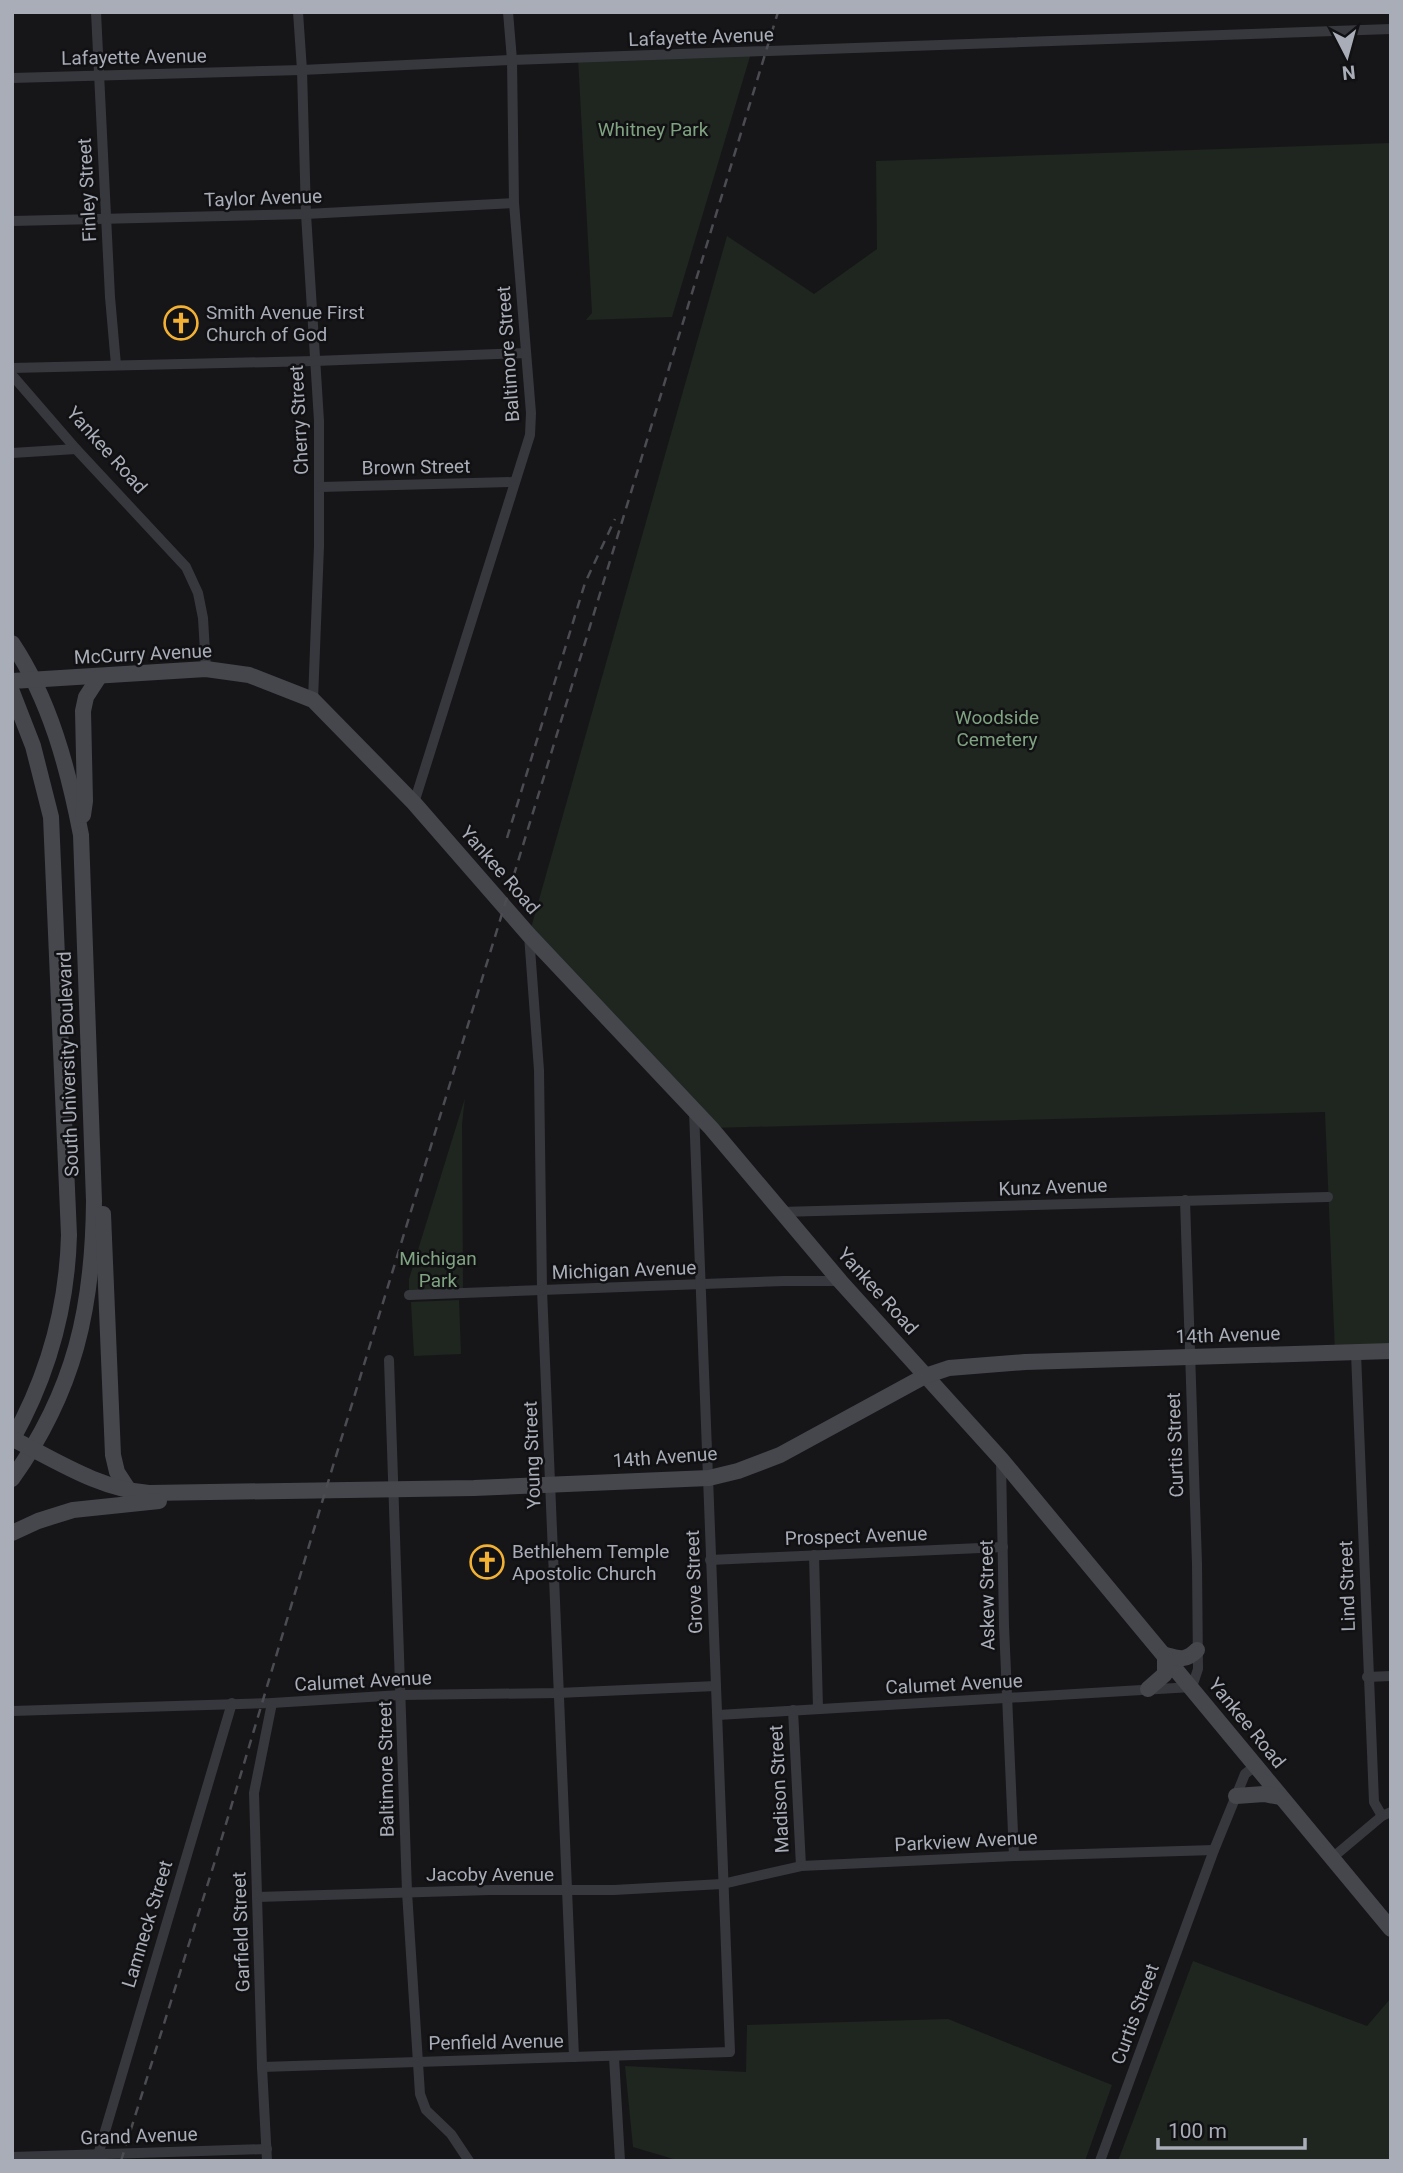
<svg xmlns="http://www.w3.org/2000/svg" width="1403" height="2173" font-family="Roboto,sans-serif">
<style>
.green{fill:#1e261f}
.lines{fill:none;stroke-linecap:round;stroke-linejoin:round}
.street{stroke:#37383d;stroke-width:10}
.secondary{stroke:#45474d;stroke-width:16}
.rail{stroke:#4a4c52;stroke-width:2.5;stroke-dasharray:9 7;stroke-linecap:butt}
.labels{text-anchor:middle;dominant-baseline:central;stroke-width:5;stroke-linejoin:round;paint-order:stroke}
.street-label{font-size:19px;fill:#a8adb8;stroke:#111113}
.park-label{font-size:19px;fill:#7fa381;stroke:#111113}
.poi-label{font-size:19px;fill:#a8adb8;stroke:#111113;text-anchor:start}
</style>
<rect width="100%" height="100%" fill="#161618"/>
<g class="green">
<path d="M751,53L672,317L586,320L592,313L578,58Z"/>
<path d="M1391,143V1351L1335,1353L1325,1112L711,1128L529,935L727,236L814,294L877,249L876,161Z"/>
<path d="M465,1098L462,1124L463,1291L409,1295V1279Z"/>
<path d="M459,1300L461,1354L414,1356L411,1302Z"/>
<path d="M1193,1961L1367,2026L1391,1998V2161H1118Z"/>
<path d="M948,2019L1112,2085L1085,2161H680L633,2147L625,2066L746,2072L747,2025Z"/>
</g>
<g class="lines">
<g class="street">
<path d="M96,12L110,297L116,365"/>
<path d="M298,12L302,70L306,214L319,421V546L313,700"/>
<path d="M12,78L302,70L512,60L1391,29"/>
<path d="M12,221L306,214L514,203"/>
<path d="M12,368L315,361L526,353"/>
<path d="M12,375L76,449L186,567L198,593L203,618L206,669"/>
<path d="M12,453L76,449"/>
<path d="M320,487L513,482"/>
<path d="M414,803L530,435L531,413L514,203L512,60L508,12"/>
<path d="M529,935L539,1070L542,1290L574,2057"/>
<path d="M780,1212L1328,1197"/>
<path d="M409,1295L784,1281H840"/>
<path d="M1356,1353L1374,1802L1382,1816"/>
<path d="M389,1360L407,1892L420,2094L426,2110L451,2134L469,2161"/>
<path d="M1001,1460L1004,1626L1014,1856"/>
<path d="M814,1555L818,1708"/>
<path d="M710,1560L1003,1547"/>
<path d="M1367,1677L1391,1676"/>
<path d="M793,1710L801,1866"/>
<path d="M12,1711L272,1703L401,1695L558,1693L716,1686"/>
<path d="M718,1715L1192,1687L1198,1669L1197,1564L1185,1200"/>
<path d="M1332,1858L1382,1816L1391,1812"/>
<path d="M257,1897L490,1890H614L722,1884L801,1866L1014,1856L1214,1850"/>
<path d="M614,2057L620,2161"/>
<path d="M262,2067L730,2052L694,1111"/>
<path d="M98,2155L232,1703"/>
<path d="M12,2157L267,2149"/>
<path d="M267,2161L262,2067L254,1793L272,1703"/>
<path d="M1100,2161L1214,1850L1245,1774L1255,1766"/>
</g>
<g class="secondary">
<path d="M12,643C50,700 68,768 81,835L94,1201C93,1308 75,1390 12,1479"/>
<path d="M12,681L206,669L249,675L313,700L414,803L529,935L711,1128L840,1281L1001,1459L1391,1929"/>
<path d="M12,692L33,746L51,817L69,1235C67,1309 48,1376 12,1440"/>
<path d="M83,815L85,801L83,711L86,697L99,677"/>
<path d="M103,1214L113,1455L117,1472L130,1492"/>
<path d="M13,1439C57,1461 99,1489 149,1493L474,1488L709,1478L738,1471L780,1455L925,1376L949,1368L1025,1362L1391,1351"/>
<path d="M12,1533L38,1521L73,1510L159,1501"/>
<path d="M1165,1655C1180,1659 1186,1661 1197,1650"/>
<path d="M1148,1689L1165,1674V1655"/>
<path d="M1236,1796L1264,1794L1280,1797"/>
</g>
<g class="rail">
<path d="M507,838L585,583L615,519"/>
<path d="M121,2161L214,1864L329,1479L778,12"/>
</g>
</g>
<defs>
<symbol id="church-ring" viewBox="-11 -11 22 22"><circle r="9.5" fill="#111113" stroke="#f2b134" stroke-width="1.5"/><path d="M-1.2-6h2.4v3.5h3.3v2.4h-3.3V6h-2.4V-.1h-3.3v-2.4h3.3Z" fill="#f2b134"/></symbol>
</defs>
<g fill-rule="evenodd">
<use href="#church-ring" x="162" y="304" width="38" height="38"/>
<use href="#church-ring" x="468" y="1543" width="38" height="38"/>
</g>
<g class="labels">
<g class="street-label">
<text transform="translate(701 37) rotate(-2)">Lafayette Avenue</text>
<text transform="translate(134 57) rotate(-1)">Lafayette Avenue</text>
<text transform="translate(87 190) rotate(-93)">Finley Street</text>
<text transform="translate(263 198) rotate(-2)">Taylor Avenue</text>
<text transform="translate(508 354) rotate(-94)">Baltimore Street</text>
<text transform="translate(299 420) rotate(-93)">Cherry Street</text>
<text transform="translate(107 450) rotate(48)">Yankee Road</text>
<text transform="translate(416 467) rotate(-1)">Brown Street</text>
<text transform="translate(143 654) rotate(-3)">McCurry Avenue</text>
<text transform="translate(500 870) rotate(49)">Yankee Road</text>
<text transform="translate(68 1064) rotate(-92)">South University Boulevard</text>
<text transform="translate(1053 1187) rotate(-2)">Kunz Avenue</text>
<text transform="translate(624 1270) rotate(-2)">Michigan Avenue</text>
<text transform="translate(878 1291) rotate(48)">Yankee Road</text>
<text transform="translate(1228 1335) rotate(-2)">14th Avenue</text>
<text transform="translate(1175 1445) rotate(-92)">Curtis Street</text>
<text transform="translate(532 1455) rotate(-92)">Young Street</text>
<text transform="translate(665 1457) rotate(-4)">14th Avenue</text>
<text transform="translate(856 1536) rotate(-2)">Prospect Avenue</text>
<text transform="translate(694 1582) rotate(-92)">Grove Street</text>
<text transform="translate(1347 1586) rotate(-92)">Lind Street</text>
<text transform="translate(987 1595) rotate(-91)">Askew Street</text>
<text transform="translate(363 1681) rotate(-3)">Calumet Avenue</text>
<text transform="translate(954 1684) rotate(-3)">Calumet Avenue</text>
<text transform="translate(1247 1723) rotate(51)">Yankee Road</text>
<text transform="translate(386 1769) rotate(-91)">Baltimore Street</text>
<text transform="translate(779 1789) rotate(-93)">Madison Street</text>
<text transform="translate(966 1841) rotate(-3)">Parkview Avenue</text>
<text x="490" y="1874">Jacoby Avenue</text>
<text transform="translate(147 1924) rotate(-73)">Lamneck Street</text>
<text transform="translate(241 1932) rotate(-92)">Garfield Street</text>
<text transform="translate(1135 2014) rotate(-70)">Curtis Street</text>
<text transform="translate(496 2042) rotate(-1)">Penfield Avenue</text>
<text transform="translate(139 2136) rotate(-2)">Grand Avenue</text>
</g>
<g class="park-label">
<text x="653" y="129">Whitney Park</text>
<text x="997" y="717">Woodside<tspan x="997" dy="22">Cemetery</tspan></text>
<text x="438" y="1258">Michigan<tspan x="438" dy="22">Park</tspan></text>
</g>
<g class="poi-label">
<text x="206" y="312">Smith Avenue First<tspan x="206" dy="22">Church of God</tspan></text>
<text x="512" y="1551">Bethlehem Temple<tspan x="512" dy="22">Apostolic Church</tspan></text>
</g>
</g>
<rect width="1403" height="2173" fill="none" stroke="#a8adb8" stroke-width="28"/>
<g transform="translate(1347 56) rotate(174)" stroke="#111113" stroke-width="5" paint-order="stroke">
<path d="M0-5L12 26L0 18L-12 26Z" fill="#a8adb8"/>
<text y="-10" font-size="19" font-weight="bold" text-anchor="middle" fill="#a8adb8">N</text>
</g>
<path d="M1158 2138v10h147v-10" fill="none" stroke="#a8adb8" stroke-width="3.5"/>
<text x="1168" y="2138" font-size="21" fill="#a8adb8" stroke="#111113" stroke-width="5" paint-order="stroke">100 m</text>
</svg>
